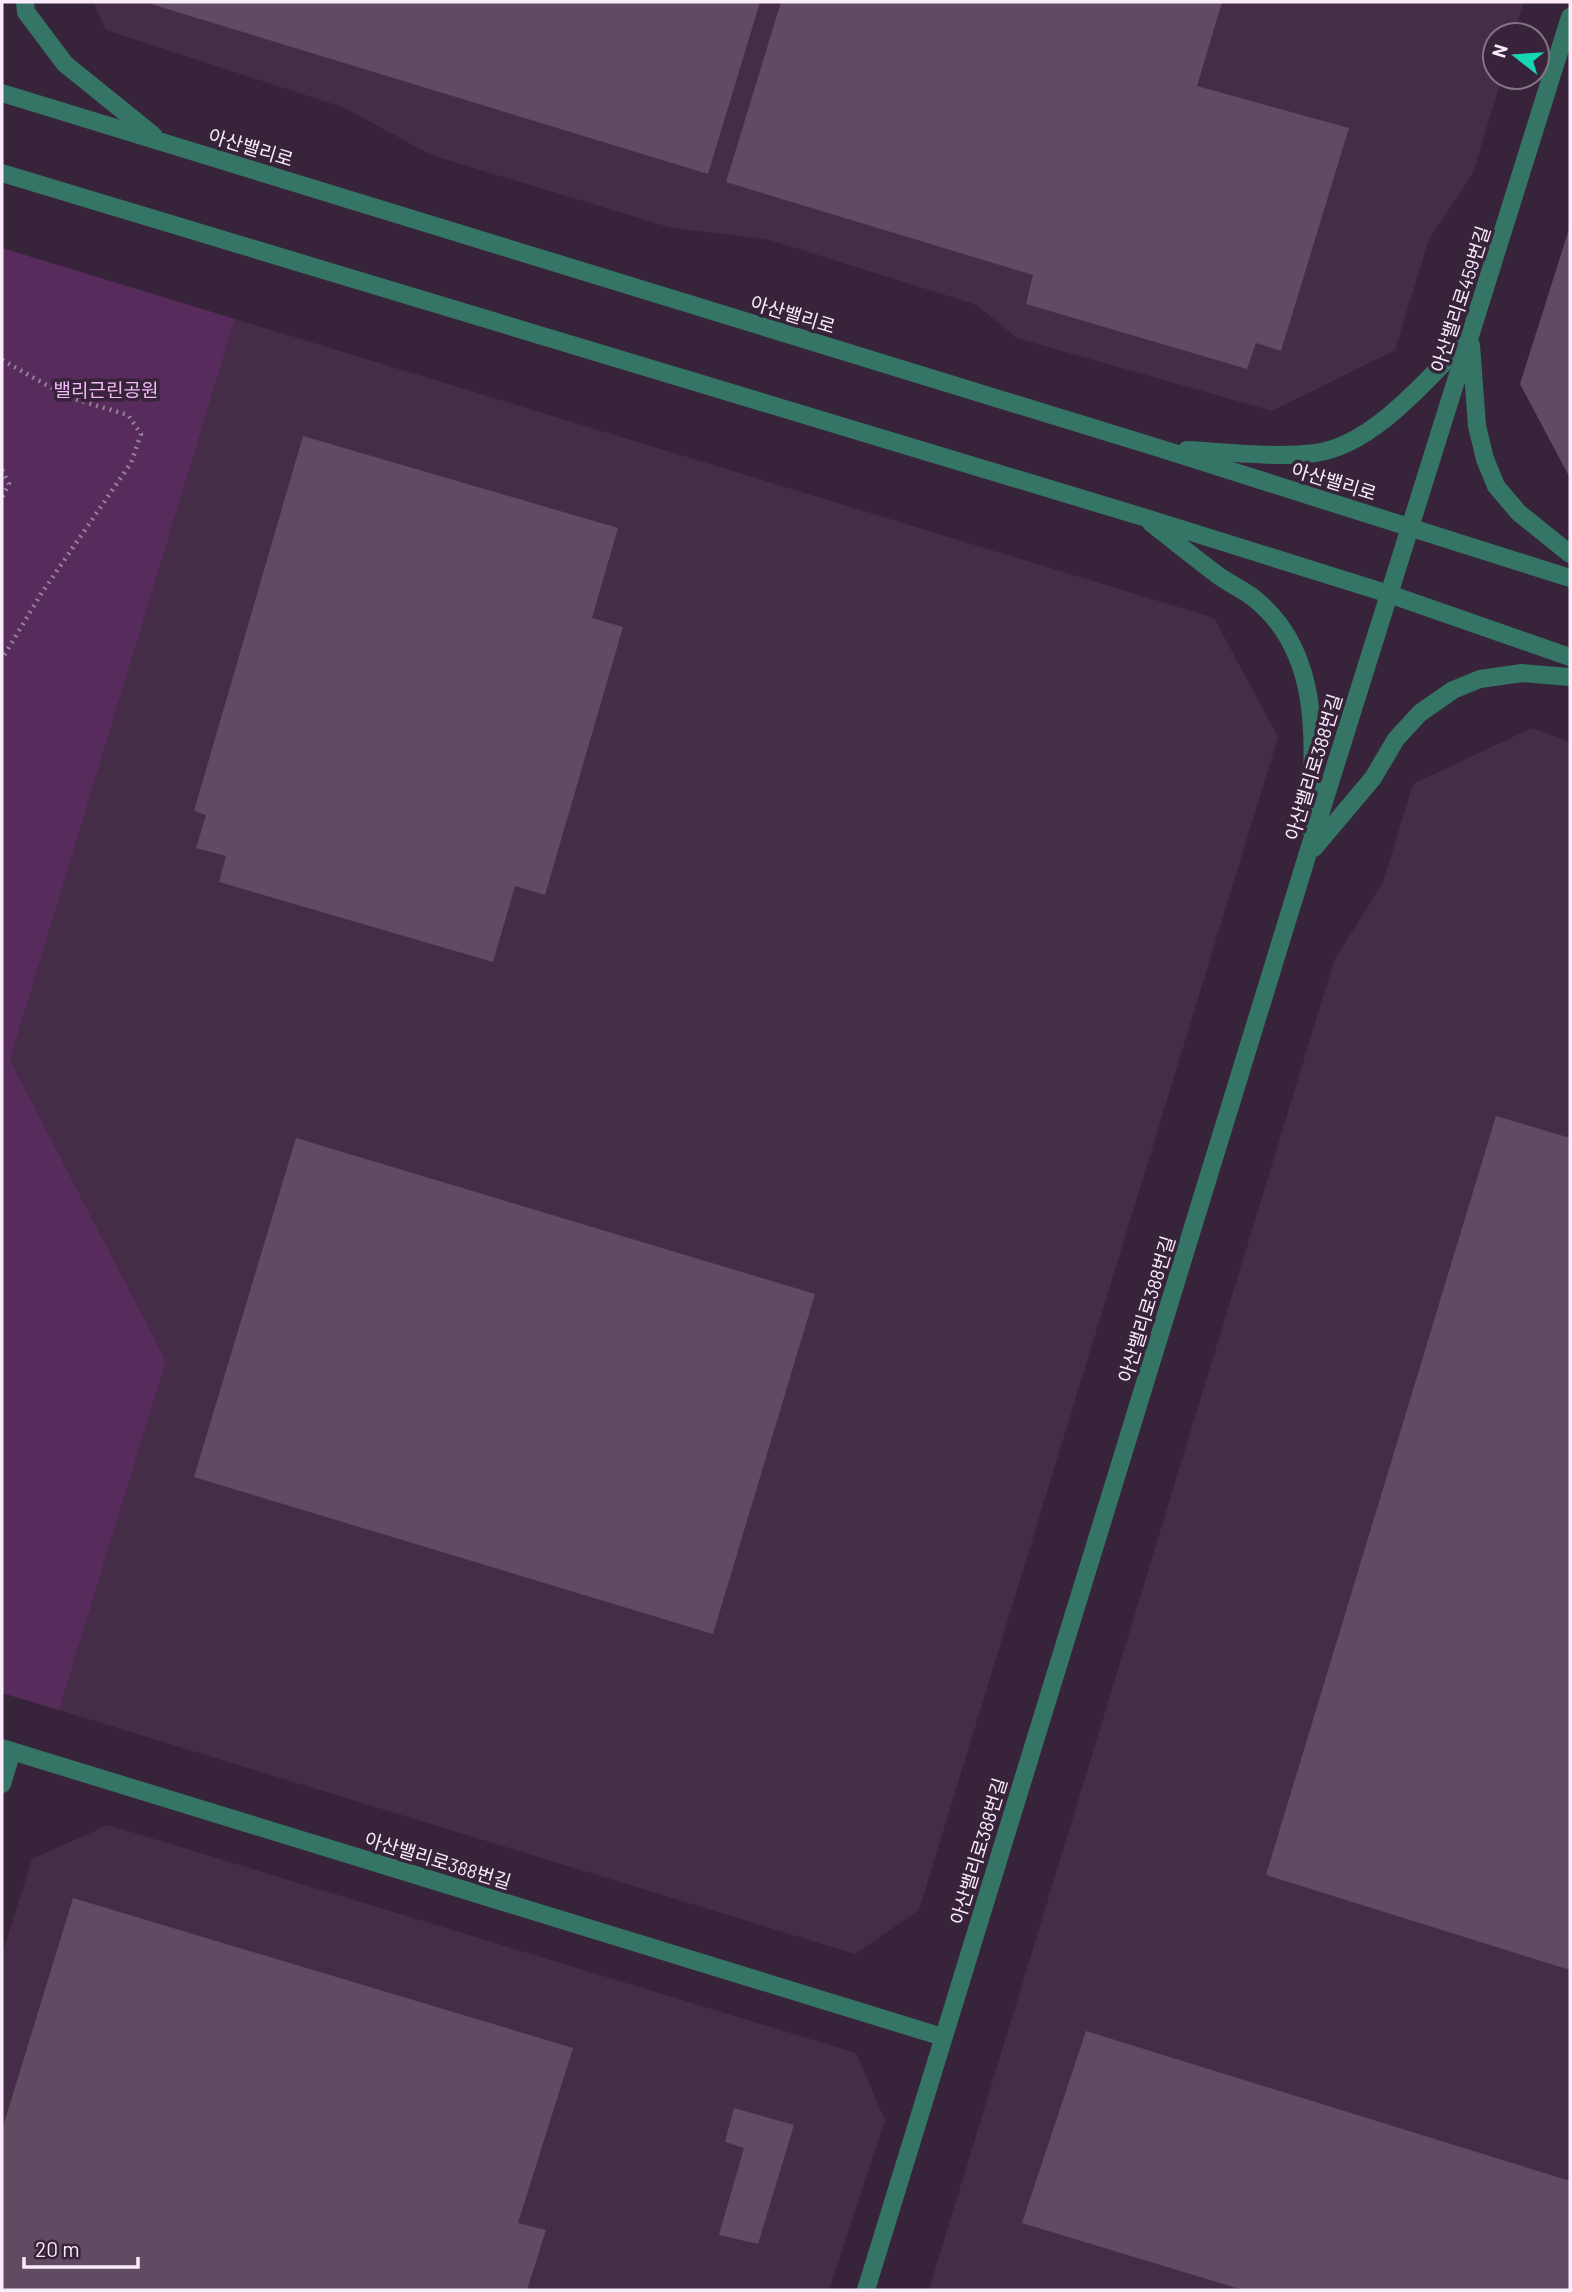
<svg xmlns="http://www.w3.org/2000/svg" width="1572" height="2292" font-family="Barlow,'Noto Sans KR',sans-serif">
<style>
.built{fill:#452d48}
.green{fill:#582b5d}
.building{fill:#614b63}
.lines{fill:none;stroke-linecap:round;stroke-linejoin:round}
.path{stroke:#938295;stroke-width:4.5;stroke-dasharray:2 5;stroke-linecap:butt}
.minor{stroke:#347566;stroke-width:18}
.labels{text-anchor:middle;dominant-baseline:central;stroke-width:7;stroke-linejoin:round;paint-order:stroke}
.street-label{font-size:19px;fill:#f9ebfa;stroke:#38243a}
.park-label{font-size:19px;fill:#f1b9f7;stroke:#38243a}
</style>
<rect width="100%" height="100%" fill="#38243a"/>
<g class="built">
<path d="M93,2H1524L1514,35H1495V77H1502L1473,173L1429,239L1395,350L1272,411L1017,338L977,305L767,239L672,228L431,155L345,108L106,30Z"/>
<path d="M235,319L1214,618L1278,737L919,1910L855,1954L59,1710L166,1361L10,1060Z"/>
<path d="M1532,728L1570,742V2290H929L1334,961L1383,882L1413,784Z"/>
<path d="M108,1825L856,2053L885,2120L829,2290H2V1955L32,1859Z"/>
</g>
<path class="green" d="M2,248L235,319L10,1060L166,1361L59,1710L2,1693Z"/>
<g class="building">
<path d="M149,2H760L708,174L151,4Z"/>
<path d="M781,2H1222L1197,86L1349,128L1281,351L1256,343L1247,369L1026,304L1033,275L726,182Z"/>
<path d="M1570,226V478L1520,384Z"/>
<path d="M303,436L618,528L592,618L623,627L545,895L515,886L493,962L219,882L226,856L196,848L206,815L194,811Z"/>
<path d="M1496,1116L1570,1138V1970L1266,1875Z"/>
<path d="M296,1138L815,1294L713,1634L194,1477Z"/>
<path d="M73,1898L573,2048L518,2223L546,2230L527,2290H2V2130Z"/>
<path d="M1086,2031L1570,2181V2290H1243L1022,2223Z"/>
<path d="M734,2108L794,2125L758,2244L719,2235L744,2148L725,2142Z"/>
</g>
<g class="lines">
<g class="path">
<path d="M2,360L68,397L128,415L141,434L131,463L41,594L2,659"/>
<path d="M2,470L9,484L2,498"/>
</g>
<g class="minor">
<path d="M25,2L26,12L65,64L153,135"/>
<path d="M2,93L1162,449L1570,578"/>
<path d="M2,173L1143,517L1389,594L1570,657"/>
<path d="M1471,345L1477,426L1485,459L1496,486L1519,513L1570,554"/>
<path d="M1187,450C1229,452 1273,458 1315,453C1373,446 1428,378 1467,339"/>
<path d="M1151,523C1174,541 1196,559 1219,576C1230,584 1244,590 1255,599C1324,655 1314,749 1309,828"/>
<path d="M1314,848L1373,778L1396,739L1420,713L1453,690L1480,679L1522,673L1570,677"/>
<path d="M2,1748L943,2037"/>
<path d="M2,1784L12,1751"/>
<path d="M866,2290L1307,856L1570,17"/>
</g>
</g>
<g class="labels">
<g class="street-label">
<text transform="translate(251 147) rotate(17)">아산밸리로</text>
<text transform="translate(1460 299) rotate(-72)">아산밸리로459번길</text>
<text transform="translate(793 314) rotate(17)">아산밸리로</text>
<text transform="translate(1334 481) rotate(17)">아산밸리로</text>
<text transform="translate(1313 767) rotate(-73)">아산밸리로388번길</text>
<text transform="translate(1146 1309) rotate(-73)">아산밸리로388번길</text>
<text transform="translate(978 1851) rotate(-73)">아산밸리로388번길</text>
<text transform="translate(438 1860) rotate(17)">아산밸리로388번길</text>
</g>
<g class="park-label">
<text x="106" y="389">밸리근린공원</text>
</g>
</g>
<rect width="1572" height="2292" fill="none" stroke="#f9ebfa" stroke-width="7"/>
<g transform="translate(1516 56) rotate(287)"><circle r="33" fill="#38243a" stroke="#857487" stroke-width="2"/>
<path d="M0-5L12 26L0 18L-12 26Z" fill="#16d5b3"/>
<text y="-10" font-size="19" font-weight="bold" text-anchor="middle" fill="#f9ebfa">N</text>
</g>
<path d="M24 2257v10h114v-10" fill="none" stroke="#f9ebfa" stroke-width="3.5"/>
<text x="35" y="2257" font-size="21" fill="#f9ebfa" stroke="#38243a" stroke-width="5" paint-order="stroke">20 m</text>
</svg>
